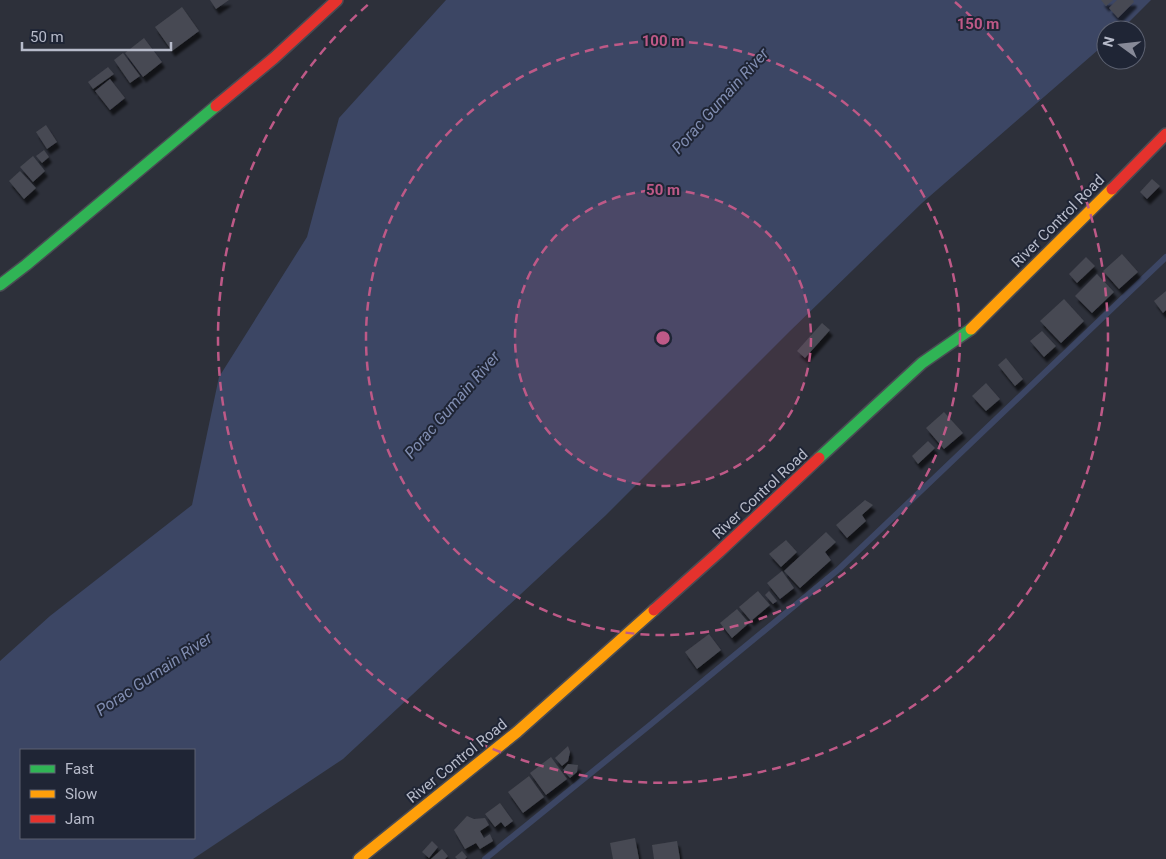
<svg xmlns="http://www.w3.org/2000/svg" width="1166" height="859" font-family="Roboto,sans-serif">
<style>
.water{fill:#3c4664;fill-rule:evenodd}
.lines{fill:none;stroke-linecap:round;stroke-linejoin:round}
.stream{stroke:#3c4664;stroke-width:6}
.building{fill:#474952;filter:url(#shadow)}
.fast-casing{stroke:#494b53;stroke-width:14}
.slow-casing{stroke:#494b53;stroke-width:14}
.jam-casing{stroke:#494b53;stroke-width:14}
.fast{stroke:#30b455;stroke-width:11}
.slow{stroke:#ff9f0a;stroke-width:11}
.jam{stroke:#e5322d;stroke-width:11}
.ring{fill:none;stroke:#be5987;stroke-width:2.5;stroke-dasharray:9 6}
.labels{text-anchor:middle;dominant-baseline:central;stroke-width:4;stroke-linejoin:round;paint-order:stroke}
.street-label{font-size:15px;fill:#b7bbca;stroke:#1f2535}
.water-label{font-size:16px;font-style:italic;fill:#808db1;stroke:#1f2535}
.centre{fill:#be5987;stroke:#1f2535;stroke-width:2.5}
.ring-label{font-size:15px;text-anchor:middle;font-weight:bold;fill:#be5987;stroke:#1f2535;stroke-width:4;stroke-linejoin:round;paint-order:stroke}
</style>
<defs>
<filter id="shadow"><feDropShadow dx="3" dy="5.5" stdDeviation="1" flood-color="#0009"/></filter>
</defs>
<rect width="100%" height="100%" fill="#2d303a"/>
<path class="water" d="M446,0H1151L1121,30H1106V43L922,203L789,332L605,516L343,759L193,859H0V661L50,616L192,505L219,377L307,237L339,118ZM21,750H194V838H21Z"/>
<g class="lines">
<path class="stream" d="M485,859L650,725L839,569L1166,257"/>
</g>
<g class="building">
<path d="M210,0H229L216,9Z"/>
<path d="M1101,0H1113L1106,6Z"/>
<path d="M1117,0H1133L1134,2L1118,18L1109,8Z"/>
<path d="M182,7L199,31L172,51L155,27Z"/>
<path d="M144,38L162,62L143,77L125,53Z"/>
<path d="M123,53L140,76L130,83L114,60Z"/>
<path d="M108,67L114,74L93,89L88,82Z"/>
<path d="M110,79L125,98L110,110L95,91Z"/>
<path d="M46,125L57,142L47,149L36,132Z"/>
<path d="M44,150L49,157L42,163L36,156Z"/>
<path d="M33,156L45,171L33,182L20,167Z"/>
<path d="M20,171L36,188L24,199L9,181Z"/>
<path d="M1152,179L1160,186L1147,199L1140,192Z"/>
<path d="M1122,254L1138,272L1119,289L1103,271Z"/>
<path d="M1086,257L1095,266L1077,283L1069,274Z"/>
<path d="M1097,274L1114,292L1092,313L1075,296Z"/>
<path d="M1166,291V310L1163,313L1154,301Z"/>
<path d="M1064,299L1084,321L1061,343L1040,321Z"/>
<path d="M822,323L830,330L805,358L797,351Z"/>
<path d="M1042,331L1056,346L1044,357L1030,341Z"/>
<path d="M1006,358L1023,379L1015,386L998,365Z"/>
<path d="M986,383L1000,399L986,411L972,396Z"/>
<path d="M944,412L963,433L944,449L926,428Z"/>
<path d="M928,441L935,448L918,464L912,456Z"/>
<path d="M865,500L873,505L862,515L866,521L847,538L836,525Z"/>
<path d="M826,532L836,542L825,552L831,560L800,588L784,571Z"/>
<path d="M786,540L797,552L781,567L769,554Z"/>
<path d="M782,571L794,588L780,599L767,583Z"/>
<path d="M758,591L770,605L751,621L739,607Z"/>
<path d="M769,591L777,601L773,604L765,595Z"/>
<path d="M737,609L749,623L732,638L720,623Z"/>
<path d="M709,634L721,650L697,669L685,652Z"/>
<path d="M568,746L570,752L568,761L562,766L555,758Z"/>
<path d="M551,757L567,779L546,795L530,773Z"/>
<path d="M568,764L578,765L577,772L570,778L563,770Z"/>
<path d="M529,776L544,797L523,813L508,792Z"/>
<path d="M500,803L513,821L505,827L501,822L495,827L485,814Z"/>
<path d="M467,816L474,819L485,818L489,825L480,831L484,838L490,834L493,841L480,849L476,843L465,849L454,830Z"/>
<path d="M635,838L639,859H613L610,843Z"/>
<path d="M432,841L438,847L429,858L422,852Z"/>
<path d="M677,841L680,859H654L652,845Z"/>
<path d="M442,849L448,856L445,859H431Z"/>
<path d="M462,851L467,857L465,859H457L455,857Z"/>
</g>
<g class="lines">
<defs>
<g id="fast">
<path d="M0,285L26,265L216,106"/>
<path d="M819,458L922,363L971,329"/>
</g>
<g id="slow">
<path d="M971,329L1112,189"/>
<path d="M359,859L517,732L654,610"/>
</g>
<g id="jam">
<path d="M216,106L274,58L337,0"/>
<path d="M1112,189L1166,134"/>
<path d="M654,610L719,552L819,458"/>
</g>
</defs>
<use href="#fast" class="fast-casing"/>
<use href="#slow" class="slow-casing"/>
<use href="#jam" class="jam-casing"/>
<use href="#fast" class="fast"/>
<use href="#slow" class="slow"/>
<use href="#jam" class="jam"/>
</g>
<circle cx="663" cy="338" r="148" fill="#be5987" fill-opacity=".12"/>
<g class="ring">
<circle cx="663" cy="338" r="148"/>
<circle cx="663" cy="338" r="297"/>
<path d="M955 2A445 445 0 1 1 371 2"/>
</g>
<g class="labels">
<g class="street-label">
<text transform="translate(1058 221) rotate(-45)">River Control Road</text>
<text transform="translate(760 494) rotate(-43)">River Control Road</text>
<text transform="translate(457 761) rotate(-39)">River Control Road</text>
</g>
<g class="water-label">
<text transform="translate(720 101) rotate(-48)">Porac Gumain River</text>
<text transform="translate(452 405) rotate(-49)">Porac Gumain River</text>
<text transform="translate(154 674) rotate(-34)">Porac Gumain River</text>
</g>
</g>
<circle cx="663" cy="338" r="8" class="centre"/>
<g class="ring-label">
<text x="978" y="29">150 m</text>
<text x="663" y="46">100 m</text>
<text x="663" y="195">50 m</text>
</g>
<rect x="20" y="749" width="175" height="90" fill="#1f2535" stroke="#5c6171"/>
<rect x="30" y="765" width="25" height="8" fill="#30b455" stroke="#5c6171"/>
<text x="65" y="774" font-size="15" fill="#b7bbca">Fast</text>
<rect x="30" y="790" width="25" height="8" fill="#ff9f0a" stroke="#5c6171"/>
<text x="65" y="799" font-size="15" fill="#b7bbca">Slow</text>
<rect x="30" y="815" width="25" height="8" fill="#e5322d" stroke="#5c6171"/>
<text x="65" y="824" font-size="15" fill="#b7bbca">Jam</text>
<g transform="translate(1121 45) rotate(285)"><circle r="24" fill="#1f2535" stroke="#5c6171"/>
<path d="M0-4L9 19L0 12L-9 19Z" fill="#878a98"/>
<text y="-8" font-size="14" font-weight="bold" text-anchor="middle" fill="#b7bbca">N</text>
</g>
<path d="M22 42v8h149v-8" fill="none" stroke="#b7bbca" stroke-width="2.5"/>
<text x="30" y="42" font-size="15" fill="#b7bbca" stroke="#1f2535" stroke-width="4" paint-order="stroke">50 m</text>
</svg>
